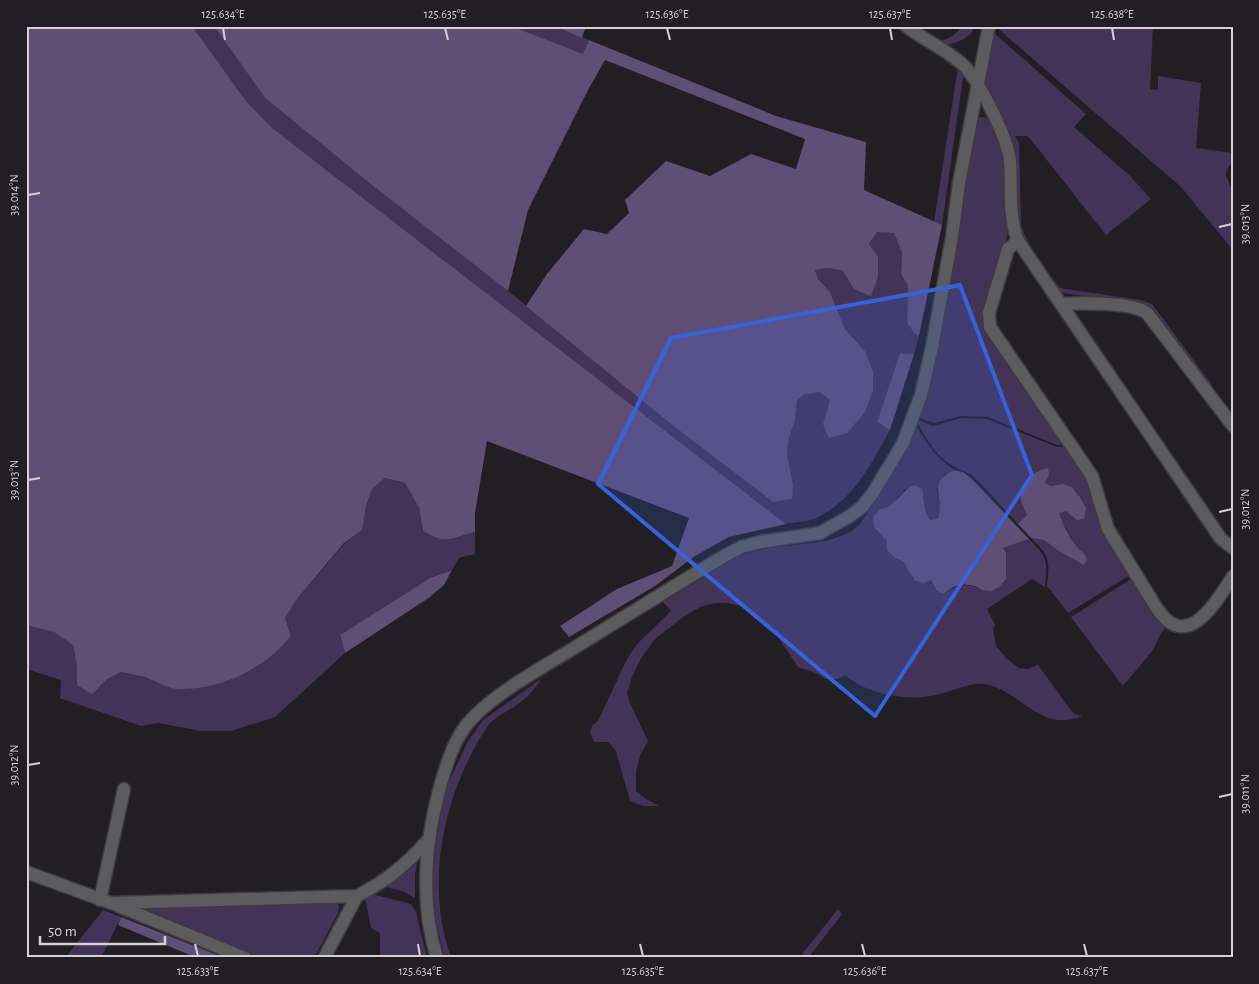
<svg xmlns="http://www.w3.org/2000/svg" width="1259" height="984" font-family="'Alegreya Sans',sans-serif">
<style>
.green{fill:#443359}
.forest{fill:#5f4e76}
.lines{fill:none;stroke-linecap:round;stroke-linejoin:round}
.minor-casing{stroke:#3d3b40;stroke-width:15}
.tertiary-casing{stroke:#3d3b40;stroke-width:15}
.minor{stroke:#5c5b5e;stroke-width:12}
.tertiary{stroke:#5c5b5e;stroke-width:12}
.marked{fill:#3862d8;fill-opacity:0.2;stroke:#3862d8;stroke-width:4;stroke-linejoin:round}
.ticks{fill:none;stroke:#d3d1d6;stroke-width:2}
.neatline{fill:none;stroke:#d3d1d6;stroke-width:2}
.ticks-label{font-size:12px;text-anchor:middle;fill:#d3d1d6}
</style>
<rect width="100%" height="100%" fill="#211e24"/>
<g class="green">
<path d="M192,26H214L265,98L373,186L508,291L773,502L793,484L787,454L789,438L795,421L797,401L803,395L819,392L831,400L823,424L865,351L845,329L830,292L818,279L815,270L829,268L843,271L855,289L878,277V258L869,245L876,231L894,233L902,253L901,274L908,286L907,323L914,333L919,336L914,354L900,353L877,422L890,430C871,464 854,500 816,518C808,522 795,522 786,524L272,128L246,101Z"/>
<path d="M511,26H555L589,40L583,55Z"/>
<path d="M962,26H975C970,40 952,45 939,45L935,42C947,40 955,36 962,26Z"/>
<path d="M995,26H1153L1150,90L1158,89V76L1201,83L1196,148L1233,153V161L1227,169L1226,176L1233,192V250L1181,187Z"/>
<path d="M994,33L1086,114L1074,127L1130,176L1151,199L1106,235L1028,136H1015L1019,144L1021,223C1024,241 1048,274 1060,288L1140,300L1152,304L1212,385L1209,387L1146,305L1063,293L1058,291L1020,233L1012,151L986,93L983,81Z"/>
<path d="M958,67L964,70L942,225L934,222Z"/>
<path d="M983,117L989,119L1003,147L1009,222L1007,237L985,318L984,327L1065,445H1057L988,417L961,416L934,423L917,417L974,126L979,118Z"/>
<path d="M961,418L987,419L1057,447H1067L1088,477L1101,531L1130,575L1068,613L1047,586C1050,559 1050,557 1031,538L1044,540L1057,550L1084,565L1067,529L1061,521L1058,512L1086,508C1075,488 1073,482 1050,486L1045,482L1021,499L1027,515L1018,524C1004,509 990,493 975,478C969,472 962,471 955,467C935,457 926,437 915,419L934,426Z"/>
<path d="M915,424C929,446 933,454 954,470L944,475L937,489L941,509L938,518L930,520L926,513L924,498L905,489L892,505L886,508L903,560L908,568L931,579L937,591L943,594C957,585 967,582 982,590L1005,563L1006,552L1002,548L1029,539C1049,559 1047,560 1045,587L1032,579L987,609L995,625L993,628L996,646L1007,659L1019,668L1027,669L1038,665L1073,713L1082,716C1039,734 1020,689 984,684C969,682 954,691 940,694C910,702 869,696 845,675L838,679H825L816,673L798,667L776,634L766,623L757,618L746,607L727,603H715L700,607L683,617L655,639L640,660L632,677L627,693L630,703L648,741L640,756L636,772V791L646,799L659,806H643L630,801L616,751L608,742H594L590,732L592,726L598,721L627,659L637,644L671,611L663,602L740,555L769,548L827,541L851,532L860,524L880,494L901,457Z"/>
<path d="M385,478L405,483L419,508L423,531C446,545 451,539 475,532V554L459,558L452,570L430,578L340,635L345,653L275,717L231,731H201L158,723L141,726L60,698L61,680L26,669V625H29L54,632L73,645L77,666V685L106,680L121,672L143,677L166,686H207L228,680L255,668L291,636L285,618L297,599L345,543L361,530L366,506L372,489Z"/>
<path d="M1131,579L1153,616L1168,624L1160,635L1153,650L1123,686L1071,617Z"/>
<path d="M541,679C534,691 525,700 512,708C503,714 495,717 488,726C479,738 472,752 466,765C438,825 429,894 451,958H445L435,917L432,874L439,814L447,786L467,743L483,720Z"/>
<path d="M417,862L415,874V898L405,892L383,886Z"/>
<path d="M372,894L411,904L416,912L427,958H380V933L371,928L365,897Z"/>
<path d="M337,902L339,906L338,913L314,958H252L150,916L147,908Z"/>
<path d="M838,909L842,914L808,958H799Z"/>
<path d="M103,910L121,917L101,958H65Z"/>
</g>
<g class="forest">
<path d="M26,26H192L246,101L272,128L786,524L729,537L695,556L655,586L569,637L560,626L617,589L672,566L689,518L487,441L475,513V532C450,539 446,545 423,531L419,508L405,483L385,478L372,489L366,506L362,530L344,543L297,599L285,618L291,636C265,668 222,690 180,689C168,689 155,681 144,677C137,675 129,674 121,672L106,680L92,694L77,685V666L73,645L54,632L26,625Z"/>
<path d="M214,26H511L583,54L589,40L776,116L866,142L864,190L942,225L919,336L914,333L907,323L908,286L901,274L902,253L894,233L877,232L869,244L878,257V277L871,296L854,289L843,271L829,268L815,270L818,279L830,292L845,329L865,351L873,371V391L865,412L847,433L829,438L823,424L830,400L819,392L803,395L797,401L795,421L789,438L787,454L793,484L792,499L773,502L675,427L526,306L547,274L584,229L607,234L629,213L625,200L666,161L710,176L751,154L796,169L805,139L605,60L588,90L528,210L508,291L373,186L265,98Z"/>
<path d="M555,26H586L582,38Z"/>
<path d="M900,353L914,354L890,430L877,422Z"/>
<path d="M1048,468L1049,474L1045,482L1050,486L1063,484L1072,487L1080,497L1086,508L1084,519L1077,520L1066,511L1059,513C1061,520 1071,540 1077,547C1082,553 1083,550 1087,559L1084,565L1057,550L1044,540L1031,538L1018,524L1027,515C1025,510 1022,505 1021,500C1018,483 1034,471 1048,468Z"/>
<path d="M954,470L963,472L972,479L1029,539L1003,548L1006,552V579L999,587L991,591L982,590L975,586L962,584L953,587L943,594L937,591L931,580L924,583L915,581L903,561L895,558L887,550V541L874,527L873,517L880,509C895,508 900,491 914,485L922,489L926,513L930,520L938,518C946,496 925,484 954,470Z"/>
<path d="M452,570L444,585L430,597L345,653L340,635L430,578Z"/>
<path d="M121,917L225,958H197L118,925Z"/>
</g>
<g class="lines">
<defs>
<g id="minor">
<path d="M906,26C925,41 950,51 966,68C981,85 1008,139 1010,161C1012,187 1008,216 1018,241L1221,539L1233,548"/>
<path d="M1018,241L1008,249L989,313L990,327L1092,476L1108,529L1156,607C1186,654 1215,604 1233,576"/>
<path d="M1061,304C1082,303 1131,302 1147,313L1233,426"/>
<path d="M26,872L111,903L357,896C386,881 406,865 428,840"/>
<path d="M100,900L124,789"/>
<path d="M116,905L245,958"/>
<path d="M324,958L357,896"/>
</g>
<path id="tertiary" d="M437,958C419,901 425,843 440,787C446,766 452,745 465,727C486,698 543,667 574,648C625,617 675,585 726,555L741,547L760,542L820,533L850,516L862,507L873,493L903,443L921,395L932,347L952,237L959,183L989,26"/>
</defs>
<use href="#minor" class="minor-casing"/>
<use href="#tertiary" class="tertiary-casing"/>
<use href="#minor" class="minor"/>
<use href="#tertiary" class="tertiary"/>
</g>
<path class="marked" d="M960,285L1032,475L875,716L598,484L671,338Z"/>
<path class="ticks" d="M223,28L225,40M445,28L448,40M667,28L670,40M890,28L892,40M1112,28L1114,40M28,195L40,193M1219,227L1232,224M28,480L40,478M1219,512L1232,509M28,765L40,763M1219,797L1232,794M195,944L198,956M418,944L420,956M640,944L643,956M862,944L865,956M1084,944L1087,956"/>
<rect width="1259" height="984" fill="none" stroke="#211e24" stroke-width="55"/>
<path d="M40 936v8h125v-8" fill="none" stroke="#d3d1d6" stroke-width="2.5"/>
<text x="48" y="936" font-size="15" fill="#d3d1d6" stroke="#211e24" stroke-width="4" paint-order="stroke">50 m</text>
<rect x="28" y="28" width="1204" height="928" class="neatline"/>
<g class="ticks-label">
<text x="223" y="18">125.634°E</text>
<text x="445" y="18">125.635°E</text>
<text x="667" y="18">125.636°E</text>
<text x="890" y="18">125.637°E</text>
<text x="1112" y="18">125.638°E</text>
<text transform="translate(14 195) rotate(-90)" y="4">39.014°N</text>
<text transform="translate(1245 224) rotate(-90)" y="4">39.013°N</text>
<text transform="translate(14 480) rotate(-90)" y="4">39.013°N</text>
<text transform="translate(1245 509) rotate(-90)" y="4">39.012°N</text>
<text transform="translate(14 765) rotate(-90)" y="4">39.012°N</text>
<text transform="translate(1245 794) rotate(-90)" y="4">39.011°N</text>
<text x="198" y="975">125.633°E</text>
<text x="420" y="975">125.634°E</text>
<text x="643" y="975">125.635°E</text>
<text x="865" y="975">125.636°E</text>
<text x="1087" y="975">125.637°E</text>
</g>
</svg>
